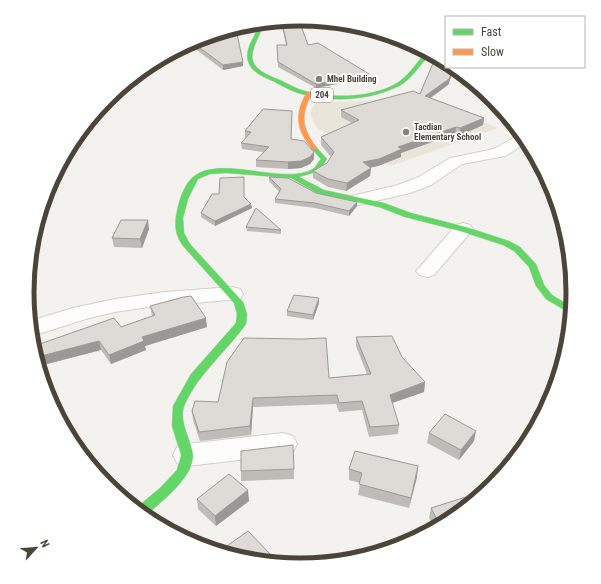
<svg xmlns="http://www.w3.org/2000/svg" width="601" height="584" font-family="'Roboto Condensed',sans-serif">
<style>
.education{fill:#eae5da}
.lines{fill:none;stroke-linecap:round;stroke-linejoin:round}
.street-casing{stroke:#d2d0cb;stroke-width:2}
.fast-casing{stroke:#d3cfc5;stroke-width:1}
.slow-casing{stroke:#d3cfc5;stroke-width:1}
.path{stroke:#d3d2cc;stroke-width:1.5;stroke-dasharray:1 1;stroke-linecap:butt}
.street{fill:#fdfdfc;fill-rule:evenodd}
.fast{fill:#63d668;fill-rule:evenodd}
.slow{fill:#ff974d;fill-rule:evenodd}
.wall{fill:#bfbcb8}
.shaded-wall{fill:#9b9996}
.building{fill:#dedbd6;stroke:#9b9996}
.poi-dot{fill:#868178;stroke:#fff;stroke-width:1.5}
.labels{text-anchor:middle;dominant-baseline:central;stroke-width:3.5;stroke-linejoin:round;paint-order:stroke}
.far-poi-label{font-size:9px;font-weight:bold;fill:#4b4439;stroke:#fff;text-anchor:start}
.shield{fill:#fff;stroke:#817c74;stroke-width:1}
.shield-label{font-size:9px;font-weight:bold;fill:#4b4439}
.rim{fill:none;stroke:#4b4439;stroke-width:5}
</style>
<rect width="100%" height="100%" fill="#f4f2ee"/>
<path class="education" d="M377,100L409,105L446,107L498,128L391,166L354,149L317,128L310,113L315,103Z"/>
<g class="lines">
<defs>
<g id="street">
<path d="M522,133L528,142L505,156L462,164L431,185L410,193L358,205L352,204L349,200L352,196L398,185L419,177L450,158L494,149Z"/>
<path d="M463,223L470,225L473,229L470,233L434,275L427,277L420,275L416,271L420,267L456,225Z"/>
<path d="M232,287L240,289L243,294L240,299L148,307L115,312L89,318L32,336L30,321L73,308L115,299L165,292Z"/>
<path d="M283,433L293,436L297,444L293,452L283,455L187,466L177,463L173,455L177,447L187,444Z"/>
</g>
<g id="fast">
<path d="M259,23H263C262,35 249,49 253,61C256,72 273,77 282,81C290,85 297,89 305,91C332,99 376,98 400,81C411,73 417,61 427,52L431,54C420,64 412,79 399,86C369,101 329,103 298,93C289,90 281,85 273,81C263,77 251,72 248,61C244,48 257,35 259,23Z"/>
<path d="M314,146L316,147L327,159L319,171L299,177L324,190L384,203L411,213L466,227L509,241L520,247L536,264L544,285L552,295L572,307L571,314L546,299L536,286L529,267L514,251L503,245L460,231L405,217L379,207L319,194L291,178L226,173L210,174L198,179L188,199L183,218L184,233L190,244L243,302L247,314L246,324C226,352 199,373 185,404C177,420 192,441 193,455C194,477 160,503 145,516L136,508L160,488L177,470L181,455L172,426L173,406L191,374L236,323L237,314L234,303L184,247C174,235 174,222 178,207C180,197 185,184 193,177C221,154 284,186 313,169C316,167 318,162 321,159L311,148Z"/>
</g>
<path id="slow" d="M307,92L312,93C300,116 302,128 317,148L314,150L312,149C296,129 294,114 307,92Z"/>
</defs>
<use href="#street" class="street-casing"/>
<use href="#fast" class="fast-casing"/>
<use href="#slow" class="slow-casing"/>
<path class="path" d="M300,26L312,30"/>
<use href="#street" class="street"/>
<use href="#fast" class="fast"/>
<use href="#slow" class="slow"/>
</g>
<g class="wall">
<path d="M282,23L308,45L368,78L316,88L278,67L277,45H286L282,27Z"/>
<path d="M231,29L227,34L243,66L223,70L189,44L196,40L226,34V31Z"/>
<path d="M455,67L448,85L431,98L484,118L483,125L459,136L455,134L401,153V157L378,166L370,168H371L370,176L346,191L328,187L313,178V171L327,163L331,157L321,145V137L352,123L341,117V110L420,94Z"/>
<path d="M263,109L291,139L314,152V159L310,164L301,168L288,169L256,167V160L263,152L242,149L241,143L246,138H245V131Z"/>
<path d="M269,177L316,193L357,206L349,216L315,208L275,203V199L279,192L269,181Z"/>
<path d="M245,198L252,208L215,226L201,217V213Z"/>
<path d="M246,227L281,230V234L247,231Z"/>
<path d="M149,229L142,248L114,247L112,238Z"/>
<path d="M319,303L313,320L287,316V311Z"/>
<path d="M150,306L207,327L145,346L146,350L111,364L101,350L43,365L37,345L121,327L152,316Z"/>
<path d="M356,337L402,357L425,382L424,392L392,403L399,425L398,434L369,437L362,410L339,412L336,404L253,407L251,435L200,441L193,420L192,411L218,402L329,378L367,374L356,346Z"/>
<path d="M429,433L474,441L459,460L427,443Z"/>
<path d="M294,469V479L241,481V471Z"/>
<path d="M349,469L417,477L409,508L358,495L360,483L349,480Z"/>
<path d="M197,499L249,501L216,526L198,509Z"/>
<path d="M431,508L452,519L434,528L429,518Z"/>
</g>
<g class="shaded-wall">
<path d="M231,29L226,35V31Z"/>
<path d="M243,62V66L223,70V65Z"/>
<path d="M454,67H455L448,85L424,102L425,96Z"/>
<path d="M369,74L368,78L316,88V84Z"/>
<path d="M484,118L483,125L459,136L460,128Z"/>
<path d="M456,127L455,134L401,153V157L378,166L363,169V162L398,147Z"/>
<path d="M314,152V159L310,164L301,168L288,169V162Z"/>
<path d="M371,168L370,176L346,191L347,183Z"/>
<path d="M357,202V206L349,216V211Z"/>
<path d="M251,204L252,208L215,226V221Z"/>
<path d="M148,220L149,229L142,248L140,239Z"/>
<path d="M319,298V303L313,320V315Z"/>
<path d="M206,318L207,327L145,346L146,350L111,364L109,355L142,337Z"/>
<path d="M99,341L101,350L43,365L41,356Z"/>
<path d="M425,382L424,392L389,404L390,395Z"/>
<path d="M253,398V407L251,435L250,426Z"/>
<path d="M476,431L474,441L459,460L461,450Z"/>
<path d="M418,466L417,477L409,508L411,498Z"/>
<path d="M248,490L249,501L216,526L215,516Z"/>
<path d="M271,555L272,562L264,561Z"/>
</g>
<g class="building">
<path d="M282,23H300L308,45L318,43L369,74L316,84L278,62L277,45H287Z"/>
<path d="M217,33L237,34L243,62L223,65L192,42L196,40Z"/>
<path d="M436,56L446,62V67H454L449,79L425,96L484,118L460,128L456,127L398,147L402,149L379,159L363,162L371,168L347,183L328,179L313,171L327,163L334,152L321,137L359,120L341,110L413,91L420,94Z"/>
<path d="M263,109L292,111L291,139L304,141L314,152L310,157L301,161L288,162L256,160L269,147L241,143L251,132L245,131Z"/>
<path d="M244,177V197L251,204L215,221L201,213L212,194H219L220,178Z"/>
<path d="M269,177L288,178L316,193L357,202L349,211L315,203L275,199L281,189Z"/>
<path d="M256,208L281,230L246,227Z"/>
<path d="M121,220H148L140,239L112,238Z"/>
<path d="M294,295L319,298L313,315L287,311Z"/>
<path d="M191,296L206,318L142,337L144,341L109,355L99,341L41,356L37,345L114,318L121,327L155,315L150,306L184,297Z"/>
<path d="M392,336L402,357L425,382L390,395L399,425L370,427L362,401L339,403L337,395L253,398L250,426L199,432L192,411L195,401L218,402L227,362L244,338L302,339L326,338L329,378L371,374L356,337Z"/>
<path d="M445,414L476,431L461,450L429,433Z"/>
<path d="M293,445L294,469L241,471V451Z"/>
<path d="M355,451L418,466L411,498L359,484L362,473L349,469Z"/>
<path d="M229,474L248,490L215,516L197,499Z"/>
<path d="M466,497L471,504L452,519L440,525L431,508Z"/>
<path d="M164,520L177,534L158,524Z"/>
<path d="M248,531L271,555L264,561L247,560L220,551Z"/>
</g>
<g class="poi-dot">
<circle cx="319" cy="79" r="4"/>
<circle cx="406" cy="132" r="4"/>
</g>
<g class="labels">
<g class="far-poi-label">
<text x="327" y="79">Mhel Building</text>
<text x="414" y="127">Tacdian<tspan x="414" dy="10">Elementary School</tspan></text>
</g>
<rect class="shield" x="311" y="88" width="22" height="14" rx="3"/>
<g class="shield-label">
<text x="322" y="95">204</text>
</g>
</g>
<path d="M0 0H601V584H0ZM34 292a266 266 0 1 1 532 0a266 266 0 1 1-532 0Z" fill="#fff" fill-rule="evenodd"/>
<path class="rim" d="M34 292a266 266 0 1 1 532 0a266 266 0 1 1-532 0Z"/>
<rect x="445" y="16" width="140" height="52" fill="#ffffff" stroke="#b7b4b0"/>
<rect x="453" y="29" width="20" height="6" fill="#63d668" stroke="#b7b4b0"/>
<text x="481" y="36" font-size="12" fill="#4b4439">Fast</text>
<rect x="453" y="49" width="20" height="6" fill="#ff974d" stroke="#b7b4b0"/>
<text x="481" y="56" font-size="12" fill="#4b4439">Slow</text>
<g transform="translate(36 548) rotate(64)" stroke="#ffffff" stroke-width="3" paint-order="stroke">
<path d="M0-3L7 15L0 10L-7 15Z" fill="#4b4439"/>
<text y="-6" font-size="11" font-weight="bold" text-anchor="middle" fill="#4b4439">N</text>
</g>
</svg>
